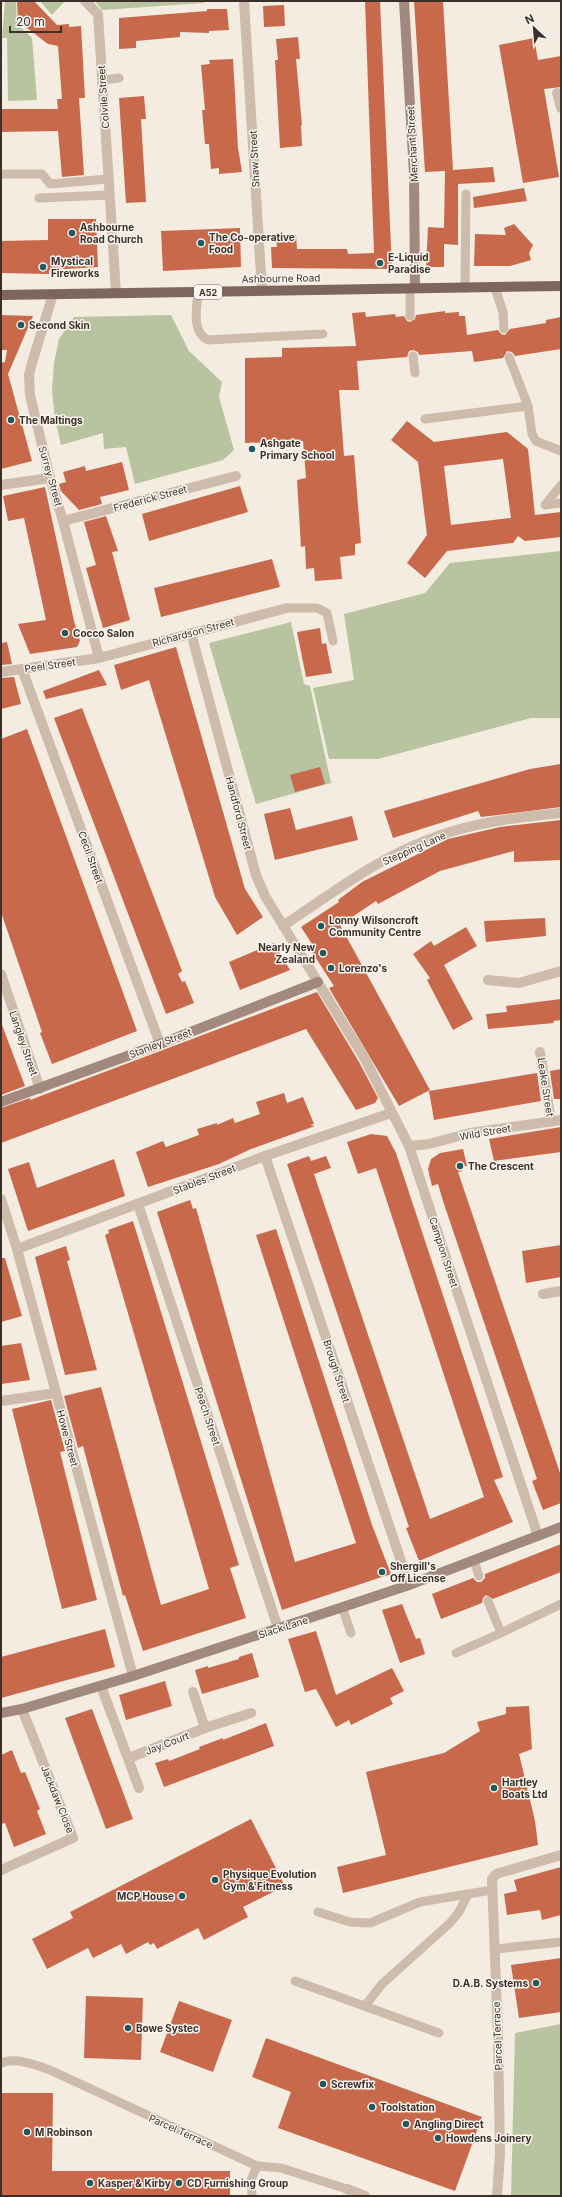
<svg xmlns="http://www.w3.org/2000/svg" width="562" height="2197" font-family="Inter,sans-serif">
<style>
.green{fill:#b8c4a0}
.building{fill:#c8694b;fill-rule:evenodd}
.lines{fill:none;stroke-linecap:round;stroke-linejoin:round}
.lane{stroke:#cdbbac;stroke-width:9}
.street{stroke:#cdbbac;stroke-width:10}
.secondary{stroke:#a18a7d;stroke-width:10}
.primary{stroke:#7d675c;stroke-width:10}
.poi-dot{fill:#1f5a5e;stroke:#fbf5ee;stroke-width:1.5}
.labels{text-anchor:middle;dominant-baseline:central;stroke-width:3;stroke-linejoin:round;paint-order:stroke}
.shield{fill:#fbf5ee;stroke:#756b66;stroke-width:1}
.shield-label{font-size:9px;font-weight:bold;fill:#3b302b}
.street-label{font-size:10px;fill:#3b302b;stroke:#fbf5ee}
.poi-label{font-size:10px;font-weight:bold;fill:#3b302b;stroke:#fbf5ee;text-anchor:start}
</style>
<rect width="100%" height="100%" fill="#f4ebe1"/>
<g class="green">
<path d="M40,1H65L52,15Z"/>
<path d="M95,1H206L203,3L102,10Z"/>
<path d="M5,2H16L17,24L32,38L37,100L8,101L7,38H2Z"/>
<path d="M171,315L189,351L222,382L219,397L234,450L223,460L135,484L126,447L104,449L103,433L61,445L55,419L52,390L54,363L59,339L74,317Z"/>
<path d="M561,551V718H531L378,759H329L313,688L354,680L344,614L425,593L450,563Z"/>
<path d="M291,622L304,684L310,686L331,783L256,804L209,643Z"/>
<path d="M561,2024V2196H511L515,2033Z"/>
</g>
<g class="building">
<path d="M17,1H34L57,25L69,24V27L81,26L85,98H79L84,175L62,177L58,131L1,132V109H58L57,99H62L58,46L48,44L18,21Z"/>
<path d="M365,1H380L392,269L272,268L271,247H277L276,239H281V236L296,235L297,249H347L348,254L374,253Z"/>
<path d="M414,1H443L453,170L493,167L495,182L458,184V245L444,244V267H426L428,227L444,228L445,171L425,172Z"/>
<path d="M284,5L285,26L264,27L263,6Z"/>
<path d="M207,9H227L229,30L209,31V33L180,32V37L136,41V48L119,49V18L207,11Z"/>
<path d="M298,37L300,59H296L302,125H301L302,146L280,148L275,60H278L276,39Z"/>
<path d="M534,38L538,60L561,56V87L544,89L559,177L523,183L499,45Z"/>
<path d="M233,59L238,148L242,172L219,174V168L211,169L209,144H205L202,110H205L201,65L210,64L209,60Z"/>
<path d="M144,96L146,119H141L146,202L126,203L119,98Z"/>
<path d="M524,188L527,201L474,208L473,197Z"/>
<path d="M48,219H96L98,267L49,270V274L1,273V241L48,240Z"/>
<path d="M514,224L533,245L529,253L531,260L510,266H474L475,234L506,235L504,228Z"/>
<path d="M240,228L241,267L163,271L161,231Z"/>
<path d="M445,311V313L459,312V316H465L467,335L498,330L501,334L505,335L510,329L546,323V320L561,317V349L515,356L512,352L507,351L503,358L474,362L472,351L419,355L418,352L413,350L409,351L407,357L357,361L359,390H339L344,456L354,455L361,543L355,544V555L340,557L342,579L315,581L314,568L306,569L305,546L301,547L297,480L306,478L303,441L245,443V358L282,357V348L356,346L352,313L365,312L366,317L395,314L396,317L404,316L407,321L410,322L415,319L416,315Z"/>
<path d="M1,315L33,316L8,374L32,461L1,469V363L5,362L7,350H1Z"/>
<path d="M407,421L434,442L507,432L528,449L535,515L561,512V537L525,541L518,536L513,543L447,551L425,578L407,563L427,535L418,462L391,440ZM503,459L511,518L451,525L444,466Z"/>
<path d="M122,462L129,490L100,497L102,504L79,510L61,491L59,484L66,482L63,472L85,466L86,471Z"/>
<path d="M240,486L248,512L149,541L142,514Z"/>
<path d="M45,487L74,621L80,641L77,647L30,654L18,624L46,620L24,518L8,521L3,496Z"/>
<path d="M106,516L118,551L112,552L130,620L103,628L86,568L96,565L84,522Z"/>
<path d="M272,559L280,587L161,617L154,588Z"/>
<path d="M320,628L322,644L326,643L332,673L306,677L297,632Z"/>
<path d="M7,642L12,664L1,665V643Z"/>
<path d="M176,647L245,889L263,917L237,935L215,897L149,680L121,690L114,665Z"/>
<path d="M99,670L107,685L46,699L43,691Z"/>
<path d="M14,677L21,704L1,709V678Z"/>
<path d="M82,708L182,971L178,974L182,982L185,981L194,1003L166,1014L54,718Z"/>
<path d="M27,729L137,1031L52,1064L40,1033L42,1032L1,912V739Z"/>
<path d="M561,764V807L481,817L478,811L393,838L384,811L530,769Z"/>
<path d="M320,767L325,784L295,792L290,775Z"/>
<path d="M290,808L296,830L352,816L358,840L275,860L264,814Z"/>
<path d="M561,820V860L514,862V851L440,871L378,904L376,901L340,925L430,1090L399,1106L329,988L334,986L310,949L314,947L301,927L339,902L338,900L362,882L448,839L500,827Z"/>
<path d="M545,918L546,936L486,942L484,921Z"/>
<path d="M466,927L477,946L444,965L473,1019L453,1030L427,980L430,978L413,954L431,941L434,946Z"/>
<path d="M274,943L290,970L240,990L229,962Z"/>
<path d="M317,992L359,1062L378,1098L375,1103L356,1110L306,1029L1,1143V1108L30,1098V1100Z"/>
<path d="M561,999V1020L553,1021L554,1023L488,1029L486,1014L507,1012L506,1006Z"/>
<path d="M2,1025L25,1086L1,1095V1026Z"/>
<path d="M561,1069V1099H554L550,1071Z"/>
<path d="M537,1073L541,1101L434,1120L429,1091Z"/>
<path d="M284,1093L287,1103L303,1097L314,1124L310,1125L315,1126L251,1149L219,1164L148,1187L136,1152L163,1141L166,1147L199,1135L197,1129L217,1123V1125L233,1118L235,1123L260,1114L256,1102Z"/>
<path d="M561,1127V1152L494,1161L489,1139Z"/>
<path d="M371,1134L387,1136L396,1153L503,1477L494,1480L513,1522L419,1561L406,1528L409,1527L287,1164L309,1156L311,1161L326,1156L331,1168L314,1174L430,1519L484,1497L376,1168L358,1174L347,1142Z"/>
<path d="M463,1149L467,1166L461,1167L462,1171L458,1172L561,1476V1503L543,1510L532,1481L537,1479L443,1201L438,1184L432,1186L428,1169L431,1159L440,1153Z"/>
<path d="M114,1159L125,1196L28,1231L8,1169L29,1162L37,1188Z"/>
<path d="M190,1200L193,1209L196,1208L295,1562L356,1543L256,1235L276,1229L372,1525L391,1574L282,1610L157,1212Z"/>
<path d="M133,1221L239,1565L230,1568L246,1618L143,1651L125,1595L123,1596L83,1446L78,1448L64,1396L101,1387L161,1605L209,1589L105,1235L109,1233L108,1230Z"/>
<path d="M561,1245V1277L526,1283L522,1251Z"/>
<path d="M66,1246L70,1260L67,1261L97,1370L65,1375L35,1257Z"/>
<path d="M1,1258H5L22,1316L1,1322Z"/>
<path d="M21,1343L30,1380L1,1384V1346Z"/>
<path d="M51,1400L65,1451L60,1452L97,1600L62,1609L12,1409Z"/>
<path d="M561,1544V1572L493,1599L486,1595L483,1598L482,1603L441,1619L432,1594L473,1578L477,1582H481L485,1578V1574Z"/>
<path d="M402,1604L416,1639L420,1638L425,1654L400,1663L382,1610Z"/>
<path d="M105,1629L115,1667L1,1698V1657Z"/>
<path d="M316,1631L336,1695L392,1668L404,1691L390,1698L393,1704L351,1725L349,1720L336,1727L316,1689L305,1692L288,1639Z"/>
<path d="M252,1653L259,1677L202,1694L195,1670L208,1666V1668L239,1659V1657Z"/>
<path d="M165,1681L172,1706L126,1720L119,1695Z"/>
<path d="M529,1706L532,1749L519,1754L535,1821L538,1845L343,1893L337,1867L386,1855L366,1772L444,1753L480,1731L477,1722L506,1714V1707Z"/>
<path d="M92,1709L133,1819L106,1829L65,1718Z"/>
<path d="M266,1723L274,1746L164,1787L155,1763L168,1759L169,1761L200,1749L199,1747L223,1738V1740Z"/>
<path d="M12,1750L21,1773L25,1772L40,1809L37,1811L46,1834L14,1847L5,1823L1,1824V1755Z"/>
<path d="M251,1819L285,1886L243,1907L248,1917L204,1940L198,1928L157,1949L154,1943L150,1945L148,1942L126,1954L121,1944L93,1958L88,1948L47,1969L32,1939L73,1918L70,1912Z"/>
<path d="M561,1867V1915L542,1920L540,1910L507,1915L504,1894L517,1891L514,1880Z"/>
<path d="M561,1958V2012L519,2018L511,1965Z"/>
<path d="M86,1996L143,1998L141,2060L84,2058Z"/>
<path d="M179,2001L232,2020L213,2072L160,2052Z"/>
<path d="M266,2038L482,2117L455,2191L278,2128L291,2092L252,2077Z"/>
<path d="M1,2093H53L52,2171H230V2196H1Z"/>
</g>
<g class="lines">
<g class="lane">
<path d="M103,80L119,78"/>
<path d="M1,174H42L50,184L108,179"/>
<path d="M39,198L109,195"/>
<path d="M465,288L466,194"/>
<path d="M495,288L503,312L504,329"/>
<path d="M198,292C197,307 191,332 208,340L323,334"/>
<path d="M410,316V288"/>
<path d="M413,356L415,373"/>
<path d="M509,357L528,406L532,434L536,441L561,451"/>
<path d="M425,419L528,406"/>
<path d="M561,485L545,505L561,503"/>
<path d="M287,608H317L327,613L333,641"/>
<path d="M474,1560L479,1576"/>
<path d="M488,1601L501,1633L561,1604"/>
<path d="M342,1607L351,1633"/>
<path d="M456,1653L501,1633"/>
<path d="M318,1912L350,1922L370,1923L420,1902L492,1890"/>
<path d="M495,1949L561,1942"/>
<path d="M295,1981L439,2033"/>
<path d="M365,2006L382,1984L450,1923L459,1912L468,1894"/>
<path d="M1,2063C15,2057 36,2065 50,2070L257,2166L281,2168L347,2189"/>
<path d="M252,2196L251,2180L257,2166"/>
</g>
<g class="street">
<path d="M85,1L98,14L116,293"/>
<path d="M244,1L262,291"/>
<path d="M557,93L561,108"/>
<path d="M53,294L32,363L29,375L30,395L50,478L63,521L99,658"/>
<path d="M1,485L50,478"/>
<path d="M63,521L236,476"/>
<path d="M191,633L256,875L265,896L365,1059L409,1146L538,1536"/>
<path d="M22,669L160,1044"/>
<path d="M1,672L99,658L287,608"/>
<path d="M283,926C332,893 382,855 438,836C477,822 520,817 561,813"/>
<path d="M1,974L40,1089"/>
<path d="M488,980L519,983L561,971"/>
<path d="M540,1052L551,1121"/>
<path d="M409,1146L429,1144L470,1133L561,1120"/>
<path d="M265,1156L409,1585"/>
<path d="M1,1199L17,1249L133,1676"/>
<path d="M138,1204L278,1628"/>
<path d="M17,1249L265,1156L391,1113"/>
<path d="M543,1294L561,1291"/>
<path d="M1,1401L56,1393"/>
<path d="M101,1686L139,1788"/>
<path d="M205,1728L251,1713"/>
<path d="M129,1758L205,1728L193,1692"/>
<path d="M1,1870L73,1838L22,1709"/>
<path d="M347,2189L365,2196"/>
<path d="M497,2196L500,2154L498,2036L492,1879L496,1874L561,1855"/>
</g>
<g class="secondary">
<path d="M404,1L414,174L415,288"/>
<path d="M1,1102L160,1044L318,982"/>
<path d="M1,1713L22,1709L133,1676L346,1606L409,1585L561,1527"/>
</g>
<path class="primary" d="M1,295L561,286"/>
</g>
<g class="poi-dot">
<circle cx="72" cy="233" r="4"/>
<circle cx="201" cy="243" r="4"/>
<circle cx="380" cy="263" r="4"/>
<circle cx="43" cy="267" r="4"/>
<circle cx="21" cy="325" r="4"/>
<circle cx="11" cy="420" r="4"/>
<circle cx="252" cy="449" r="4"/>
<circle cx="65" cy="633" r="4"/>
<circle cx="321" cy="926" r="4"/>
<circle cx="323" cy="953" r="4"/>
<circle cx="331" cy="968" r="4"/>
<circle cx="460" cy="1166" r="4"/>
<circle cx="382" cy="1572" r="4"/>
<circle cx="494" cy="1788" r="4"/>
<circle cx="215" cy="1880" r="4"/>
<circle cx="182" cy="1896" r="4"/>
<circle cx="536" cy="1983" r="4"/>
<circle cx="128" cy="2028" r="4"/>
<circle cx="323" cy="2084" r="4"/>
<circle cx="372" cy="2107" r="4"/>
<circle cx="406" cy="2124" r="4"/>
<circle cx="27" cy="2132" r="4"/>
<circle cx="438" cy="2138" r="4"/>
<circle cx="90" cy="2183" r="4"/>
<circle cx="179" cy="2183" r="4"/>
</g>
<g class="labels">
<rect class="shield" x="194" y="285" width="28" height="14" rx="3"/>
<g class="shield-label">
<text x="208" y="292">A52</text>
</g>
<g class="street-label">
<text transform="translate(103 97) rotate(-94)">Colvile Street</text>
<text transform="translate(412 144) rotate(-93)">Merchant Street</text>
<text transform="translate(254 159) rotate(-93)">Shaw Street</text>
<text transform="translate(281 278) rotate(-1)">Ashbourne Road</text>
<text transform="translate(51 476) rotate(74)">Surrey Street</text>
<text transform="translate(150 498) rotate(-15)">Frederick Street</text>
<text transform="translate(193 632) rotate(-15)">Richardson Street</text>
<text transform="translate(50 665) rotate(-8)">Peel Street</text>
<text transform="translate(239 813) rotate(75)">Handford Street</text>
<text transform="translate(414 848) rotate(-24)">Stepping Lane</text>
<text transform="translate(91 857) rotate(70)">Cecil Street</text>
<text transform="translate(24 1043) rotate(71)">Langley Street</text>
<text transform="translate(160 1043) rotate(-21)">Stanley Street</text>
<text transform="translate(546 1087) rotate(81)">Leake Street</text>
<text transform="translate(485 1132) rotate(-10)">Wild Street</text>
<text transform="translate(204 1179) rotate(-21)">Stables Street</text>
<text transform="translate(444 1252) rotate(72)">Campion Street</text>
<text transform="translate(337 1371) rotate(72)">Brough Street</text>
<text transform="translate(208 1416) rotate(72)">Peach Street</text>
<text transform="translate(68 1438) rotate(75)">Howe Street</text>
<text transform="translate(283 1627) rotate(-18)">Slack Lane</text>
<text transform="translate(167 1743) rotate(-21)">Jay Court</text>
<text transform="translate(58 1799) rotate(68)">Jackdaw Close</text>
<text transform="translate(497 2036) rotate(-92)">Parcel Terrace</text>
<text transform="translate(181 2131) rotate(24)">Parcel Terrace</text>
</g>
<g class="poi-label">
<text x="80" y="227">Ashbourne<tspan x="80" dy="12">Road Church</tspan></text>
<text x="209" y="237">The Co-operative<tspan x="209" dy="12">Food</tspan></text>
<text x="388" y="257">E-Liquid<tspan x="388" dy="12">Paradise</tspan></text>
<text x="51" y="261">Mystical<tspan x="51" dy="12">Fireworks</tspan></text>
<text x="29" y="325">Second Skin</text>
<text x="19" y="420">The Maltings</text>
<text x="260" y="443">Ashgate<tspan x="260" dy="12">Primary School</tspan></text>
<text x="73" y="633">Cocco Salon</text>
<text x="329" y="920">Lonny Wilsoncroft<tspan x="329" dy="12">Community Centre</tspan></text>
<text x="315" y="947" text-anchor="end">Nearly New<tspan x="315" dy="12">Zealand</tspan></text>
<text x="339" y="968">Lorenzo's</text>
<text x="468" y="1166">The Crescent</text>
<text x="390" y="1566">Shergill's<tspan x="390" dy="12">Off License</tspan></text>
<text x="502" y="1782">Hartley<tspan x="502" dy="12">Boats Ltd</tspan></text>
<text x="223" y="1874">Physique Evolution<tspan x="223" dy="12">Gym &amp; Fitness</tspan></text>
<text x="174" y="1896" text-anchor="end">MCP House</text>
<text x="528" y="1983" text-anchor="end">D.A.B. Systems</text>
<text x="136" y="2028">Bowe Systec</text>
<text x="331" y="2084">Screwfix</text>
<text x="380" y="2107">Toolstation</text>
<text x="414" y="2124">Angling Direct</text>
<text x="35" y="2132">M Robinson</text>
<text x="446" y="2138">Howdens Joinery</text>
<text x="98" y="2183">Kasper &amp; Kirby</text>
<text x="187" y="2183">CD Furnishing Group</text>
</g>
</g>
<rect width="562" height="2197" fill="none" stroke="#3b302b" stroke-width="4"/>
<g transform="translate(534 28) rotate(334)" stroke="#fbf5ee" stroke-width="3" paint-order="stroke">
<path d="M0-3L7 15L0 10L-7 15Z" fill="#3b302b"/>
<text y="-6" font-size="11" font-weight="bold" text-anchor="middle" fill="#3b302b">N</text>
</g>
<path d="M10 26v6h51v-6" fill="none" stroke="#3b302b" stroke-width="2"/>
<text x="16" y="26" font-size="12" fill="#3b302b" stroke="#fbf5ee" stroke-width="3" paint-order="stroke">20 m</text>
</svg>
